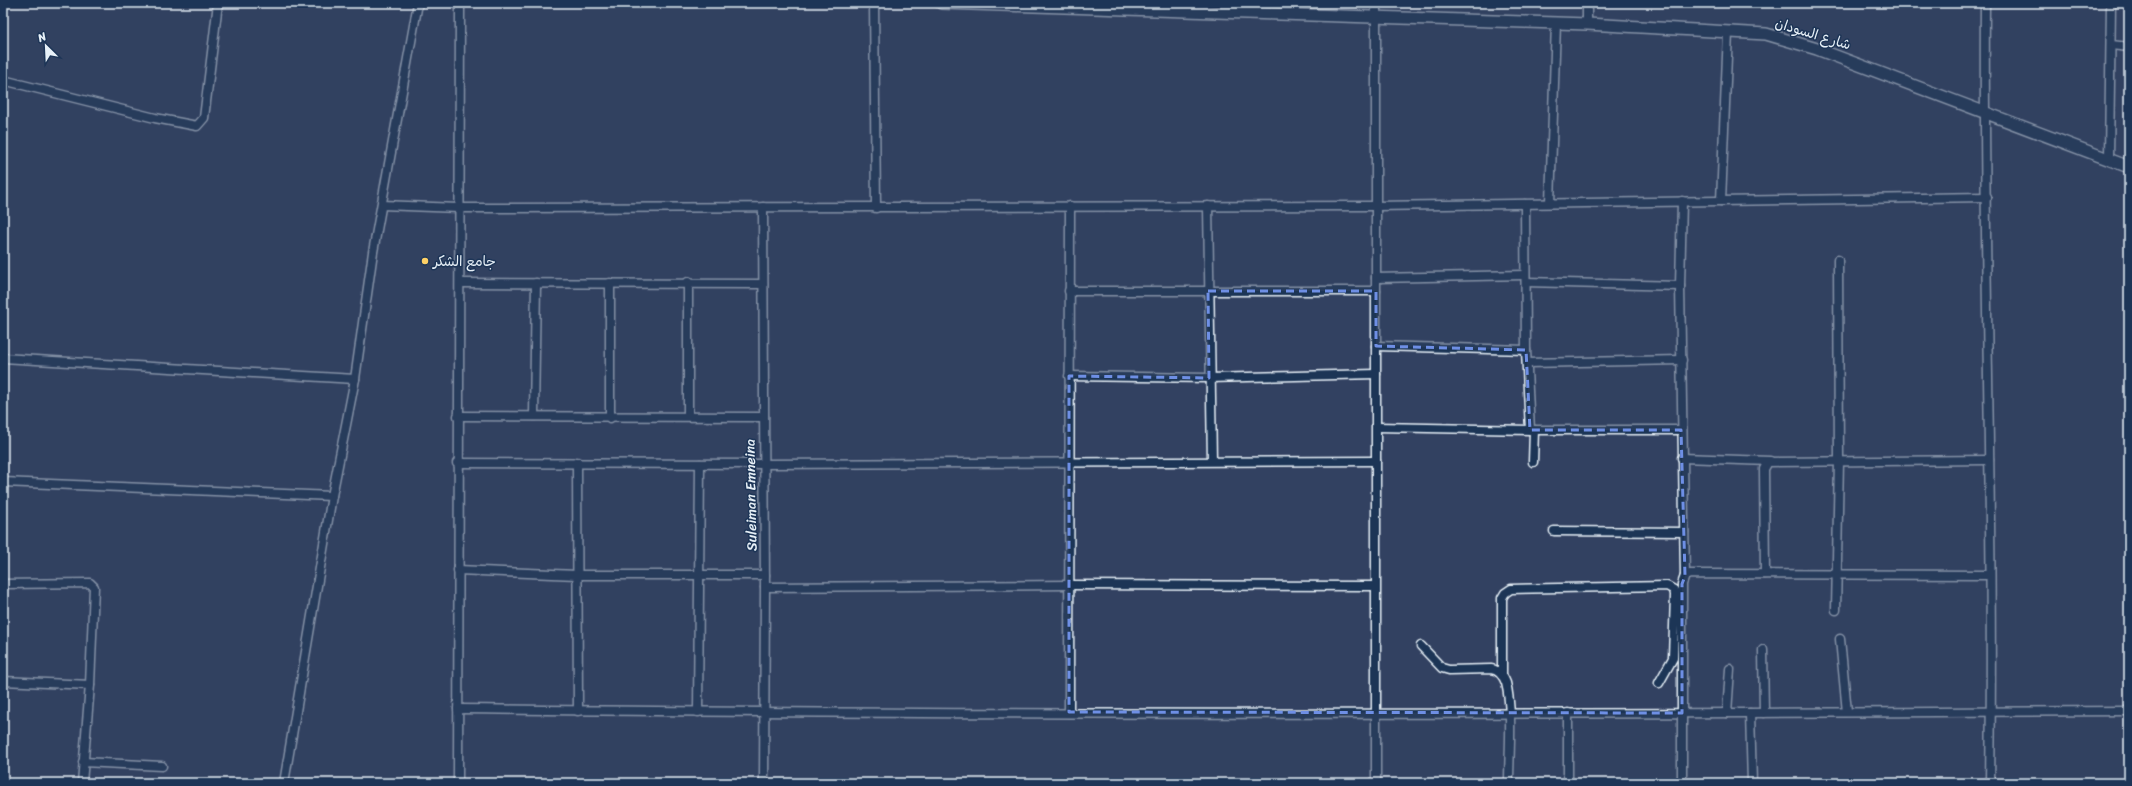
<svg xmlns="http://www.w3.org/2000/svg" width="2132" height="786" font-family="Sriracha,'Playpen Sans Arabic',sans-serif">
<style>
.lines{fill:none;stroke-linecap:round;stroke-linejoin:round}
.minor-casing{stroke:#e8f1f8;stroke-width:11}
.secondary-casing{stroke:#e8f1f8;stroke-width:14}
.minor{stroke:#1d3557;stroke-width:8}
.secondary{stroke:#1d3557;stroke-width:11}
.marked{fill:none;stroke:#6e8fe5;stroke-width:3;stroke-dasharray:8 5;stroke-linejoin:round}
.poi-dot{fill:#ffd166;stroke:#1d3557;stroke-width:1.5}
.labels{text-anchor:middle;dominant-baseline:central;stroke-width:3;stroke-linejoin:round;paint-order:stroke}
.street-label{font-size:14px;fill:#e8f1f8;stroke:#1d3557}
.poi-label{font-size:14px;fill:#e8f1f8;stroke:#1d3557;text-anchor:start}
</style>
<rect width="100%" height="100%" fill="#324161"/>
<filter id="ink" filterUnits="userSpaceOnUse"><feTurbulence type="fractalNoise" baseFrequency=".025" numOctaves="2"/><feDisplacementMap in="SourceGraphic" scale="8" xChannelSelector="R" yChannelSelector="G"/><feConvolveMatrix kernelMatrix="1 2 1 2 8 2 1 2 1" color-interpolation-filters="sRGB"/></filter>
<g filter="url(#ink)">
<g class="lines">
<defs>
<g id="minor">
<path d="M874,3L876,208"/>
<path d="M1587,3V24"/>
<path d="M1985,3C1983,263 1994,523 1990,783"/>
<path d="M2111,45L2129,47"/>
<path d="M3,80L155,118L197,126L204,118L218,3"/>
<path d="M2109,159L2111,3"/>
<path d="M1682,201L1680,286L1685,576"/>
<path d="M1721,201L1728,32"/>
<path d="M1550,203L1556,23"/>
<path d="M382,205L458,208L1375,206L1987,197"/>
<path d="M1208,206L1212,461"/>
<path d="M763,207L765,587L764,783"/>
<path d="M1376,278L1525,275"/>
<path d="M688,282V416"/>
<path d="M1526,282L1680,286"/>
<path d="M460,283L763,284"/>
<path d="M1069,291H1376"/>
<path d="M1376,346L1526,350L1525,204"/>
<path d="M1526,350L1530,430"/>
<path d="M3,358L355,379"/>
<path d="M1527,363L1682,360"/>
<path d="M1069,376L1209,378L1376,374"/>
<path d="M458,416L764,417"/>
<path d="M534,416L536,283"/>
<path d="M610,418V283"/>
<path d="M1377,427L1530,430H1681"/>
<path d="M1682,458L1770,461"/>
<path d="M577,462L578,711"/>
<path d="M1533,462L1534,430"/>
<path d="M457,463L763,464L1376,461"/>
<path d="M3,482L332,496"/>
<path d="M1554,531L1684,532"/>
<path d="M458,570L577,575H765"/>
<path d="M1765,574L1764,469L1768,462L1989,460"/>
<path d="M3,584L90,583L94,587L90,685L82,783"/>
<path d="M765,587L1068,585L1375,586"/>
<path d="M1836,610L1839,461L1838,260"/>
<path d="M1840,639L1847,712"/>
<path d="M1421,646L1442,668L1449,670L1491,669C1499,670 1503,675 1506,683C1513,710 1509,754 1509,783"/>
<path d="M1763,650L1764,713"/>
<path d="M1502,675V598L1505,593L1511,589L1667,586L1674,590L1675,595L1673,658L1659,683"/>
<path d="M3,681L90,685"/>
<path d="M458,709C1015,716 1572,714 2129,711"/>
<path d="M698,712L700,464"/>
<path d="M1069,712L1070,206"/>
<path d="M1727,713L1730,669"/>
<path d="M1750,713L1752,783"/>
<path d="M83,762L162,766"/>
<path d="M284,783L332,496L355,379L373,252L418,3"/>
<path d="M458,783L460,3"/>
<path d="M1376,783V3"/>
<path d="M1568,783V713"/>
<path d="M1682,783V584L1685,576L1690,574L1990,575"/>
</g>
<path id="secondary" d="M941,3L1587,24L1766,34L1817,49L2129,167"/>
</defs>
<use href="#minor" class="minor-casing"/>
<use href="#secondary" class="secondary-casing"/>
<use href="#minor" class="minor"/>
<use href="#secondary" class="secondary"/>
</g>
</g>
<path d="M0 0H2132V786H0ZM1208,291H1376V346L1526,350L1530,430H1681L1685,576L1682,584V713L1069,712V376L1209,378Z" fill="#324161" fill-opacity=".55" fill-rule="evenodd"/>
<path class="marked" d="M1208,291H1376V346L1526,350L1530,430H1681L1685,576L1682,584V713L1069,712V376L1209,378Z"/>
<circle class="poi-dot" cx="425" cy="261" r="4"/>
<g class="labels">
<g class="street-label">
<text transform="translate(1813 34) rotate(17)">شارع السودان</text>
<text transform="translate(751 495) rotate(-91)">Suleiman Emneina</text>
</g>
<g class="poi-label">
<text x="433" y="261">جامع الشكر</text>
</g>
</g>
<rect width="2132" height="786" fill="none" stroke="#1d3557" stroke-width="16"/>
<rect x="8" y="8" width="2116" height="770" fill="none" stroke="#e8f1f8" stroke-width="1.5" filter="url(#ink)"/>
<g transform="translate(46 46) rotate(336)" stroke="#1d3557" stroke-width="3" paint-order="stroke">
<path d="M0-3L7 15L0 10L-7 15Z" fill="#e8f1f8"/>
<text y="-6" font-size="11" font-weight="bold" text-anchor="middle" fill="#e8f1f8">N</text>
</g>
</svg>
